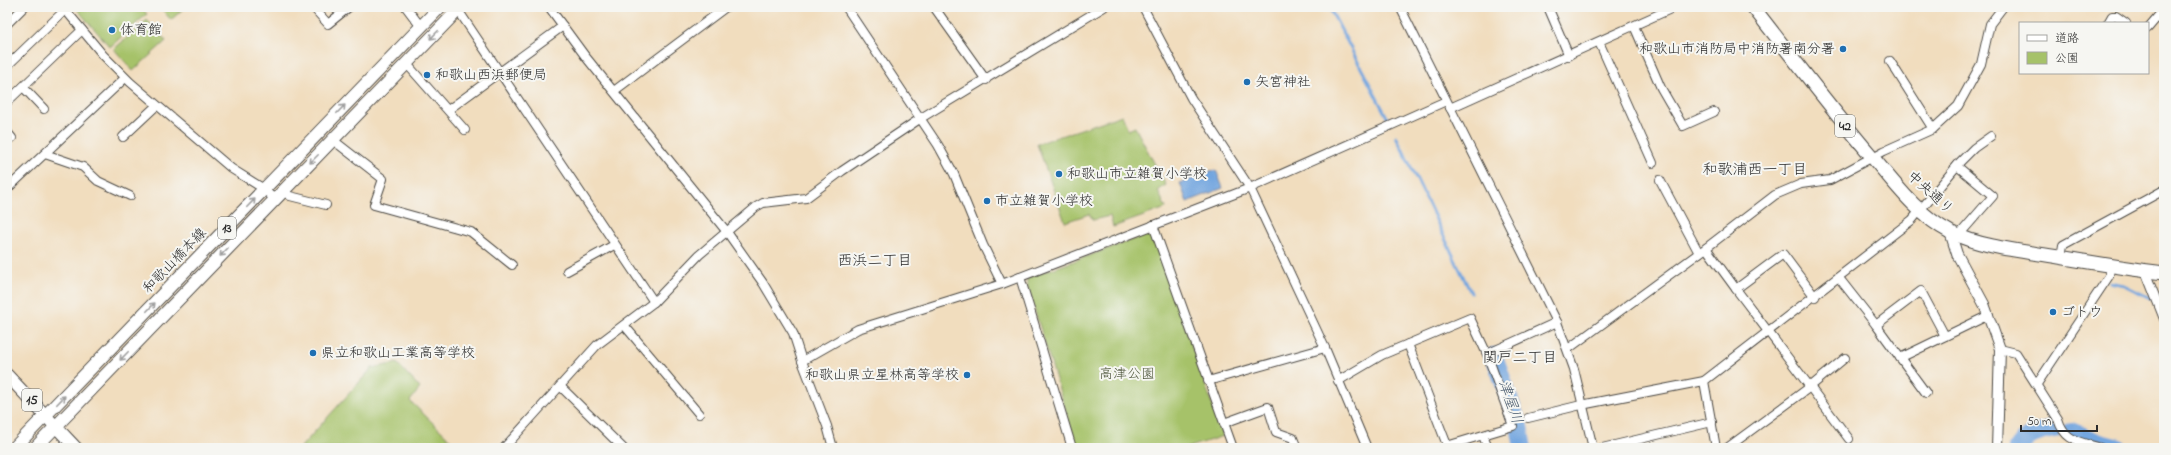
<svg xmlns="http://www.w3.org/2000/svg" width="2171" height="455" font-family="'Indie Flower','Klee One',sans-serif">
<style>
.green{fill:#a6c269;stroke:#68764a}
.water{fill:#73a6df;stroke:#4f6885}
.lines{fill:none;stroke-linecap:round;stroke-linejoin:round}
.stream{stroke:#73a6df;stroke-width:3}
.river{stroke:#73a6df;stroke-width:18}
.minor-casing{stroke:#494641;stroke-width:10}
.tertiary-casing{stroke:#494641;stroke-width:12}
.primary-casing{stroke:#494641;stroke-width:14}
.trunk-casing{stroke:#494641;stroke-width:15}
.minor{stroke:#fff;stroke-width:8}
.tertiary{stroke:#fff;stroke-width:10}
.primary{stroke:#fff;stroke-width:12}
.trunk{stroke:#fff;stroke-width:13}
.oneway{stroke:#a0a0a0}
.poi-dot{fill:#1f6fb2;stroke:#f6f6f2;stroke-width:1.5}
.labels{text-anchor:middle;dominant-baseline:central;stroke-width:4;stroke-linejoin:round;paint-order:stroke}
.shield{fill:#f6f6f2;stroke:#686867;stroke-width:1}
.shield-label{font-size:13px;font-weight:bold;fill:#2b2b2b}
.poi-label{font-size:14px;fill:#2b2b2b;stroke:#f6f6f2;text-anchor:start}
.street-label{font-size:14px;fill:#2b2b2b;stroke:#f6f6f2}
.park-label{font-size:14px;fill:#50583e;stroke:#f6f6f2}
.neighbourhood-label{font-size:15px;fill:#2b2b2b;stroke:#f6f6f2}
.water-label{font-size:15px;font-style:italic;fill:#44566a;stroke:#f6f6f2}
</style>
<rect width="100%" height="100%" fill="#f6f6f2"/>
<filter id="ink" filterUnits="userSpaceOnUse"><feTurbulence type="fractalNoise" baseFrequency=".025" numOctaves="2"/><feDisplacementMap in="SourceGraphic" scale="8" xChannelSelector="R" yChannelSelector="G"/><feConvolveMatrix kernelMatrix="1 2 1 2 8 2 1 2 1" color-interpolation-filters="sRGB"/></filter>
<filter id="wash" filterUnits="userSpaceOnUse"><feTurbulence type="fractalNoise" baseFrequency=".012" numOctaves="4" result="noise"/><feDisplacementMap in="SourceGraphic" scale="16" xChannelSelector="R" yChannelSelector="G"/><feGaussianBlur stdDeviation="0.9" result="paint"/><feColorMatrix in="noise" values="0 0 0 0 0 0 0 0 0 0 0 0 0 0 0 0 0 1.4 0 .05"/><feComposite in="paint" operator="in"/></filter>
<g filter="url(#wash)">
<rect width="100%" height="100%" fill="#f1ddbe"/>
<g class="green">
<path d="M75,7H141L147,14L110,47Z"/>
<path d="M160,7H185L171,20Z"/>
<path d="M147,20L166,41L133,71L114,49Z"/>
<path d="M1122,115L1128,130L1135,127L1166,185L1158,191L1166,208L1113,227L1110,216L1093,220L1089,214L1065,222L1037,144Z"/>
<path d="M1146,235L1152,238L1156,243L1223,436L1187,448H1077L1027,285V278Z"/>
<path d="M397,363L420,388L410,401L459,448H300L372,368Z"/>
</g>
<path class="water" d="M1216,170L1223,188L1187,202L1180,183Z"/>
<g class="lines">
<g class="stream">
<path d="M1329,7L1388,119"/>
<path d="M1396,136L1471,293"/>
<path d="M2110,282L2124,285L2150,298"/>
</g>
<g class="river">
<path d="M1494,356L1519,426L1523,448"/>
<path d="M2071,431L2100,443L2119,448"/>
<path d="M2017,448C2026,435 2039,432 2054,429"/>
</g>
</g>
</g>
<g filter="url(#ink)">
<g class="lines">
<defs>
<g id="minor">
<path d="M63,7L103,55L130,82L232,169L264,189L275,200"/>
<path d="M313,7L328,24L349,7"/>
<path d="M406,7L421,27"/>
<path d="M549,7L585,56L727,232L763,283L793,333L802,361L827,426L833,448"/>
<path d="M846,7L938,145L954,174L983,245L1002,284"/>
<path d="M934,7L986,80"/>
<path d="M1143,7L1191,98L1250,188L1325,348L1367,448"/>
<path d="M1400,7L1557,322L1574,369L1593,448"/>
<path d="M1548,7L1569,56"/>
<path d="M458,10L654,302"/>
<path d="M2108,23L2112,16H2116L2126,23"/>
<path d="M7,24L24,7"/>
<path d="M1634,26L1661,88L1683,126L1714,112"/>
<path d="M2148,28L2164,9"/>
<path d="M1599,42L1653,163"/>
<path d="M1890,61L1933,129"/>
<path d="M406,63L465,130"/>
<path d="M7,66L65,10"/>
<path d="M23,87L44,109"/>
<path d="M614,91L726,7"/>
<path d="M7,102L82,30"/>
<path d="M1450,108L1675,7"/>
<path d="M448,110L563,26"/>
<path d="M7,132L12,138"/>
<path d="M123,137L156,106"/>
<path d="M333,140L383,179L374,205L471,232L512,265"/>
<path d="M45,154L83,167L98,181L130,196"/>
<path d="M1957,166L1993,196L1959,235"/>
<path d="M1660,180L1699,253"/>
<path d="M7,189L125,78"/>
<path d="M283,191L290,196L326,205"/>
<path d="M1153,225L1233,448"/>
<path d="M1706,248L1736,289L1783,254L1815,297"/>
<path d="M2061,257L2063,245L2164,190"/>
<path d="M567,271L614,245"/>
<path d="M2145,271L2164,319"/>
<path d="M1020,277L1072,448"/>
<path d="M1839,278L1876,325"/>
<path d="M1736,289L1810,387L1845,358"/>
<path d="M1470,318L1487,354L1513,426L1450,445H1447L1408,344Z"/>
<path d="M624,325L699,414"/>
<path d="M1568,349L1706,248L1775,195L1801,184L1830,180L1884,151L1933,129L1958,106L1981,64L1990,24L2003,7"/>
<path d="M2000,349L2016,353L2058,419C2065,442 2079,441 2101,448"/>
<path d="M1487,354L1557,322"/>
<path d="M1900,358L1989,315"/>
<path d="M802,361L858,329L1002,284L1250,188L1446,101"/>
<path d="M1208,381L1325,348"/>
<path d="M1338,381L1382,355L1408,344"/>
<path d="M2037,384L2109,276L2110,266"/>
<path d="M560,386L623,448"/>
<path d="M1926,393L1876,325L1921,291L1945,336"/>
<path d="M1528,418L1581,405L1704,381"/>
<path d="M1224,423L1268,407L1276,432L1293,438L1297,448"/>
<path d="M1483,436L1488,448"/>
<path d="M504,448L597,345L654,302L699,255L756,207L763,203L806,198L842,171L921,118L1104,7"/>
<path d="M1602,448L1712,422"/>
<path d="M1716,448L1704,381L1912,220L1960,162L1974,148L1991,136"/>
<path d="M1727,448L1810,387L1849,439"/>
</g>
<path id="tertiary" d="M1950,232L1957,254L1984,304L2000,349L1997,448"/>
<g id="primary">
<path d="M7,375L76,448"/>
<path d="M14,448L440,7"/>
<path d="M35,448L461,7"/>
</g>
<path id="trunk" d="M1753,7C1793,58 1832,110 1874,159C1896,185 1919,216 1950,232C1983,248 2023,251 2059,257C2094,263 2129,269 2164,273"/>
</defs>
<use href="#minor" class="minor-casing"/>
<use href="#tertiary" class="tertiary-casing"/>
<use href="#primary" class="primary-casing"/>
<use href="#trunk" class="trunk-casing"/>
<use href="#minor" class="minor"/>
<use href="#tertiary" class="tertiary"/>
<use href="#primary" class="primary"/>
<use href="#trunk" class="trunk"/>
</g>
<defs><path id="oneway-shaft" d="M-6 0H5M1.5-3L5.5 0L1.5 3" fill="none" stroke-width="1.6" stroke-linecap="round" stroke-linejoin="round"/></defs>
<g class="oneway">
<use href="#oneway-shaft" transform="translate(434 35) rotate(134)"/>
<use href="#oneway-shaft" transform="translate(341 109) rotate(-46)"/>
<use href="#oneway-shaft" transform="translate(314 159) rotate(135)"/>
<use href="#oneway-shaft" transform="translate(251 203) rotate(-46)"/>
<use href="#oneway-shaft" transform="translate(224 252) rotate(134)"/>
<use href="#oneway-shaft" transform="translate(151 307) rotate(-46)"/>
<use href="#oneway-shaft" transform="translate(124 356) rotate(134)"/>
<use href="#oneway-shaft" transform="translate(61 400) rotate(-46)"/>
</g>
</g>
<g class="poi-dot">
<circle cx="112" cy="30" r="4"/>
<circle cx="1843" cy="49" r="4"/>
<circle cx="427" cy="75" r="4"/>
<circle cx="1247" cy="82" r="4"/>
<circle cx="1059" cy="174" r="4"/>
<circle cx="987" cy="201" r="4"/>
<circle cx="2053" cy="312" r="4"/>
<circle cx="313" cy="353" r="4"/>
<circle cx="967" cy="375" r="4"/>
</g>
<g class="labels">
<g class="shield">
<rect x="1835" y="115" width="20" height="22" rx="3"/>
<rect x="218" y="217" width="18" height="22" rx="3"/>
<rect x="22" y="389" width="20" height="22" rx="3"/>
</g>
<g class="shield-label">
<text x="1845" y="126">42</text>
<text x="227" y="228">13</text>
<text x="32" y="400">15</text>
</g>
<g class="poi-label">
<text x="120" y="30">体育館</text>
<text x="1835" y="49" text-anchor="end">和歌山市消防局中消防署南分署</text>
<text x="435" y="75">和歌山西浜郵便局</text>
<text x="1255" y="82">矢宮神社</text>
<text x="1067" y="174">和歌山市立雑賀小学校</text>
<text x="995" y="201">市立雑賀小学校</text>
<text x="2061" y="312">ゴトウ</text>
<text x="321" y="353">県立和歌山工業高等学校</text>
<text x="959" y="375" text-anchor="end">和歌山県立星林高等学校</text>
</g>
<g class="street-label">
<text transform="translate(1930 193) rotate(42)">中央通り</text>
<text transform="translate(175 261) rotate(-46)">和歌山橋本線</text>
</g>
<g class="park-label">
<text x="1127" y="374">高津公園</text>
</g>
<g class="neighbourhood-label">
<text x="1755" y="170">和歌浦西一丁目</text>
<text x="875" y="261">西浜二丁目</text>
<text x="1520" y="358">関戸二丁目</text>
</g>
<g class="water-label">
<text transform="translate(1510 402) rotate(71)">津屋川</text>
</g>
</g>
<rect width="2171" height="455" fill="none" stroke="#f6f6f2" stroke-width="24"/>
<rect x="2019" y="22" width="130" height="52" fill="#f6f6f2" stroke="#a5a5a2"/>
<rect x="2027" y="35" width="20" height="6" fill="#ffffff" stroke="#a5a5a2"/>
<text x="2055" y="42" font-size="12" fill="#2b2b2b">道路</text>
<rect x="2027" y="52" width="20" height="12" fill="#a6c269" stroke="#a5a5a2"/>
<text x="2055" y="62" font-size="12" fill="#2b2b2b">公園</text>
<path d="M2021 425v6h76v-6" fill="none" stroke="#2b2b2b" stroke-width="2"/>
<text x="2027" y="425" font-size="12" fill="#2b2b2b" stroke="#f6f6f2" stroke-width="3" paint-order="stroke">50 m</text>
</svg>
